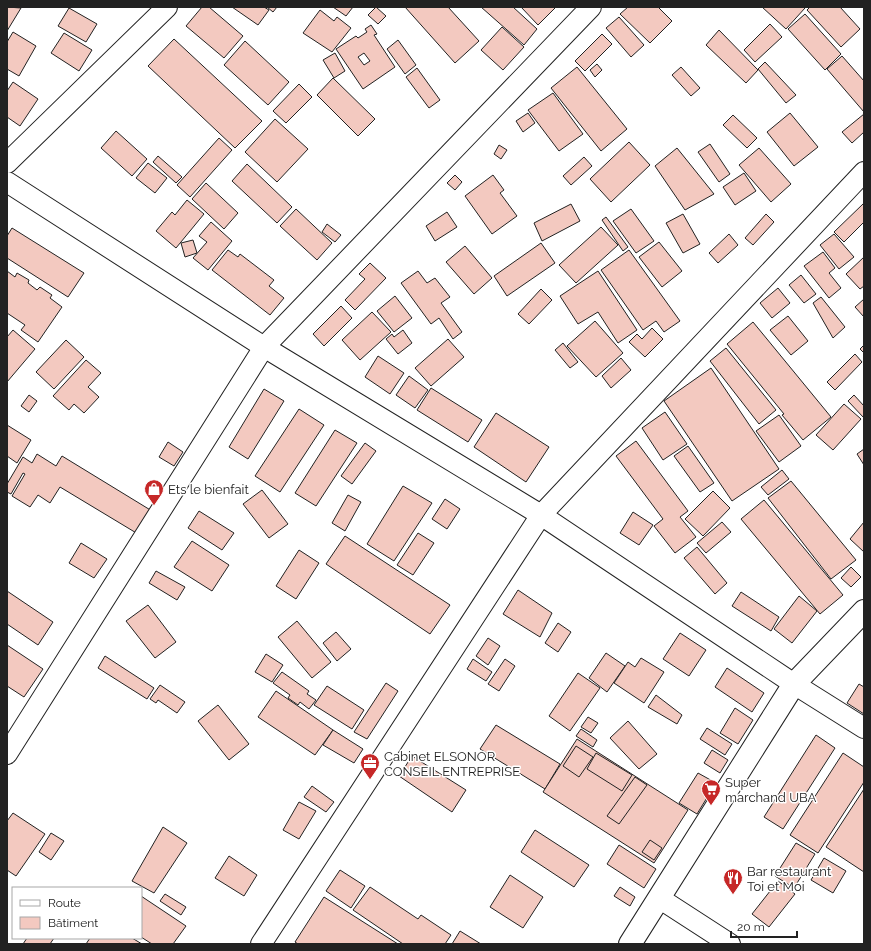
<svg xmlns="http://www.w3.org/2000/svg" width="871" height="951" font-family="Raleway,sans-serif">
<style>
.building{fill:#f3c9c0;stroke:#222;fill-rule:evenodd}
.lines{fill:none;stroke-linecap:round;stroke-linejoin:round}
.street-casing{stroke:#222;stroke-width:22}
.secondary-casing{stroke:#222;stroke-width:24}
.street{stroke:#fff;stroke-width:20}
.secondary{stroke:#fff;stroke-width:22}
.labels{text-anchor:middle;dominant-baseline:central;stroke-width:3;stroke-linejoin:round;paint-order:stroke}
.poi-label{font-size:13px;fill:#222;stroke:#fff;text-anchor:start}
</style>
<rect width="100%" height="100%" fill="#fff"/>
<g class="building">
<path d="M7,7L21,8L7,31Z"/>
<path d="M202,7H209L243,36L224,58L186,26Z"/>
<path d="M232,7H264L269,10L258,25Z"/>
<path d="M267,7H277L273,12Z"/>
<path d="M333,7H353L346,16Z"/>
<path d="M376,7L386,16L378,24L368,15Z"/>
<path d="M405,7H448L479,41L455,63Z"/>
<path d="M481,7H513L537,29L524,45Z"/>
<path d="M521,7H556L538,25Z"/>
<path d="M628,7H658L672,21L650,43L620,14Z"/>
<path d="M762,7H803L805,8L786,29Z"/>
<path d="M810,7H840L860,29L841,47L807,10Z"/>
<path d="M69,8L97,24L86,42L58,26Z"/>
<path d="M320,10L334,21L337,17L351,28L332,52L303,33Z"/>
<path d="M805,14L841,54L825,70L788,29Z"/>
<path d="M619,17L644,45L631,57L606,28Z"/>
<path d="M770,24L782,37L755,62L744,50Z"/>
<path d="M371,25L377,34L374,35L395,67L363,89L336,49L356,36L358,38L367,32L365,29ZM364,53L370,61L364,65L358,57Z"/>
<path d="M502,27L524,47L503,70L481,50Z"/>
<path d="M719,30L758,70L746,83L706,45Z"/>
<path d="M13,32L36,46L19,76L7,69V42Z"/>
<path d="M64,33L92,50L79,71L51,53Z"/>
<path d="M602,34L612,44L585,71L575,61Z"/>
<path d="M174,39L262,121L235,148L148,66Z"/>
<path d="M398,40L416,65L405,74L387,49Z"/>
<path d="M245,41L289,82L268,105L224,65Z"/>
<path d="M335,53L345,71L334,78L323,60Z"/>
<path d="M842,56L864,81V112L827,69Z"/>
<path d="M765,62L796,95L786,103L758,69Z"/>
<path d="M597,64L602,70L595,77L590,70Z"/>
<path d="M577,67L627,129L601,151L551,88Z"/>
<path d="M681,67L700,88L691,96L672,75Z"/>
<path d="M417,68L440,100L429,108L406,77Z"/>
<path d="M333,78L375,119L358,136L317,95Z"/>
<path d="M13,82L38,99L20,126L7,117V91Z"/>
<path d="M299,84L312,97L286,123L273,111Z"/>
<path d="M553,93L583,134L559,151L528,110Z"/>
<path d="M528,113L535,123L523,132L516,121Z"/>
<path d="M790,113L818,147L794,166L767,132Z"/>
<path d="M864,114V132L852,143L842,132Z"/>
<path d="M733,115L757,138L747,148L723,125Z"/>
<path d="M275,119L308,149L277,182L245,152Z"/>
<path d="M116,131L147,159L132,176L101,148Z"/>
<path d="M219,138L232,150L190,197L177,185Z"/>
<path d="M629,142L650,165L611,202L590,179Z"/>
<path d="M710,144L730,174L719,182L698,152Z"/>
<path d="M499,145L507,150L501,159L494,154Z"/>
<path d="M677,148L714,194L685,210L655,166Z"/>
<path d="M759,148L791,184L771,202L739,165Z"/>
<path d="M158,156L182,177L176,183L153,162Z"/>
<path d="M584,157L592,166L571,185L563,176Z"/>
<path d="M148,163L167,178L155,193L136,178Z"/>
<path d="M247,164L292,207L277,223L232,181Z"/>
<path d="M744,173L756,191L735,205L723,187Z"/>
<path d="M455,175L462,182L455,190L447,183Z"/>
<path d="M493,175L504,190L500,193L517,216L492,234L465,196Z"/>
<path d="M206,183L238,213L224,229L192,199Z"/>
<path d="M187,200L204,214L176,248L156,231L172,212L175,215Z"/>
<path d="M864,203V222L844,242L834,232Z"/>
<path d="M571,204L580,221L542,241L534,223Z"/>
<path d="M296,209L332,243L317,260L280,226Z"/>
<path d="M631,209L654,241L636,253L613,221Z"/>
<path d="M447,212L457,227L435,241L426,226Z"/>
<path d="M683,214L700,244L683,253L666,223Z"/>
<path d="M766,214L774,222L753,245L745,238Z"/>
<path d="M606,217L628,247L623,251L602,220Z"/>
<path d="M211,222L232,241L208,270L193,258L207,242L199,236Z"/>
<path d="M327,224L341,235L335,242L322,232Z"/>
<path d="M601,227L618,245L576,283L559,265Z"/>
<path d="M12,228L84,273L68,297L7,258V236Z"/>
<path d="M729,234L738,245L718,263L709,253Z"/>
<path d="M834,234L854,257L839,269L820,245Z"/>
<path d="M193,240L197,253L185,257L181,243Z"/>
<path d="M659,242L682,271L662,287L639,257Z"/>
<path d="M541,243L555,263L507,296L494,276Z"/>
<path d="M465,246L492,278L474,294L446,262Z"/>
<path d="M228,250L238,257L240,254L274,280L269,286L284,298L270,315L212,270Z"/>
<path d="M629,250L680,321L664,332L656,321L643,330L601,270Z"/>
<path d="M823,252L835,268L829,273L841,288L829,298L804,266Z"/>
<path d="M864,257V286L860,289L846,274Z"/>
<path d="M370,263L386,278L355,310L345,300L365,279L359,274Z"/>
<path d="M7,271L15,277L17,273L29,280L28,283L37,290L40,287L52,295L50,298L62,307L38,342L21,330L25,325L7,313Z"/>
<path d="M418,271L427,283L435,278L450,297L441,303L462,332L453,339L439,318L431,324L401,283Z"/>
<path d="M598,271L637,330L618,343L598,312L578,324L560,296Z"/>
<path d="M801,275L816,294L804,303L789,285Z"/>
<path d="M778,288L790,303L772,318L760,303Z"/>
<path d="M541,289L552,300L529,324L518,314Z"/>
<path d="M395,296L412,318L394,332L377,311Z"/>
<path d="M821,297L845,327L833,338L813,303Z"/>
<path d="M864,299V317L855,307Z"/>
<path d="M341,306L352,318L324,346L313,334Z"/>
<path d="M372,312L391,332L360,360L342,340Z"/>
<path d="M788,316L808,341L791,355L770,330Z"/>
<path d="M595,321L623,353L596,377L567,346Z"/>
<path d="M753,322L831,417L803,440L782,415L784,414L727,344Z"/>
<path d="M652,328L663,339L645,357L629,342L637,334L642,339Z"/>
<path d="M13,330L35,349L7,382V337Z"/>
<path d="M403,330L412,343L398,354L386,339L392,334L394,337Z"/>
<path d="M448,339L464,357L431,386L415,368Z"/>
<path d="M66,340L84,357L54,389L36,372Z"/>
<path d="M563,343L578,362L570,368L555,350Z"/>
<path d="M864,345V353L860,349Z"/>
<path d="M726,348L776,410L759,424L710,361Z"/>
<path d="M855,354L862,362L835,390L827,382Z"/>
<path d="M378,356L404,373L390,394L365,377Z"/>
<path d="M621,358L631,370L611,388L602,376Z"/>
<path d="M86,360L101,373L88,387L99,397L84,413L74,404L69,410L53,396Z"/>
<path d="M711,368L779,469L732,501L664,401Z"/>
<path d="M409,376L428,390L415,408L396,395Z"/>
<path d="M431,388L482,420L468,442L417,410Z"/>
<path d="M264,389L284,401L248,459L229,447Z"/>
<path d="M29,395L37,401L29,412L21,406Z"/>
<path d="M854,395L864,406V418L848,401Z"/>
<path d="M844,404L861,419L833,450L816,435Z"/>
<path d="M299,409L324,425L280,492L255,476Z"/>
<path d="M665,412L687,444L663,460L642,428Z"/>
<path d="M496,413L549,447L526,482L474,447Z"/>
<path d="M779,415L801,446L779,462L756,431Z"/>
<path d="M7,425L31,440L17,463L7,456Z"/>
<path d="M335,430L357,443L316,506L295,493Z"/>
<path d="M636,441L688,511L680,517L696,537L675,553L654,526L663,519L616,456Z"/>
<path d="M168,442L183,452L174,466L159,457Z"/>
<path d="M365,443L376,451L352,484L341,476Z"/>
<path d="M688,446L714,483L700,492L674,456Z"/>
<path d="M864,449V465L857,454Z"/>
<path d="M37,454L56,466L62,456L152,511L138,534L60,487L50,503L38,495L30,507L12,496L25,474L23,473L11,494L7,492V484L23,457L32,463Z"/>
<path d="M782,470L789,479L768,495L761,487Z"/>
<path d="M791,481L856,560L831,579L768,498Z"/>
<path d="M403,486L432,503L394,561L367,544Z"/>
<path d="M262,490L288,524L269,538L243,504Z"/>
<path d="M713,491L730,508L703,536L685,519Z"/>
<path d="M348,495L361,502L345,531L332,523Z"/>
<path d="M445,499L460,509L447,529L432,519Z"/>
<path d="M764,500L843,595L820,614L741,519Z"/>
<path d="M199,511L234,533L222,550L188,528Z"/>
<path d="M633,512L653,525L639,545L620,533Z"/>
<path d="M722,522L731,532L706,553L697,543Z"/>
<path d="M864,522V552L850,539Z"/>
<path d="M418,533L434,543L413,575L397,565Z"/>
<path d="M345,536L450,605L430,634L326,564Z"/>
<path d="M192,541L229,565L212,591L174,567Z"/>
<path d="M81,543L107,559L94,578L69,563Z"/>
<path d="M697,547L727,583L715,594L684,558Z"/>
<path d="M299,550L319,563L296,599L276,586Z"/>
<path d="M851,567L861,577L851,587L841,578Z"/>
<path d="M156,571L185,587L177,600L149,583Z"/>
<path d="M518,590L552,613L540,637L503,614Z"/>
<path d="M7,591L53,622L38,645L7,624Z"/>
<path d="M741,592L779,617L771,631L732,606Z"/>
<path d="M799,596L817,611L792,643L774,629Z"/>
<path d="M148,605L176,642L155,658L126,621Z"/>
<path d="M297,621L331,662L312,678L278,637Z"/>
<path d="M558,623L571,632L558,652L545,643Z"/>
<path d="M336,632L351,649L337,661L323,643Z"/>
<path d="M680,633L706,650L689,676L663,659Z"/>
<path d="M488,638L500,646L488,665L476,656Z"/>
<path d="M7,645L43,669L24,697L7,686Z"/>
<path d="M606,653L625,666L607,692L589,678Z"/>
<path d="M266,654L283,665L272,682L255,672Z"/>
<path d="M105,656L154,688L147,699L98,668Z"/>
<path d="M641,658L664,672L644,703L614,683L628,662L635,667Z"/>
<path d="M473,659L492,672L486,681L467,669Z"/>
<path d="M505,659L515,666L499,691L488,684Z"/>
<path d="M727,668L764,693L752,712L715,687Z"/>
<path d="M282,672L309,691L307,694L316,700L309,709L300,702L298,705L288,698L290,695L273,683Z"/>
<path d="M578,673L600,688L570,731L549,716Z"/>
<path d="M386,683L398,691L367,739L354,732Z"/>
<path d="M859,684L864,687V714L847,703Z"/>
<path d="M160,685L185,702L177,713L158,700L156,703L150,699Z"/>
<path d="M327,686L364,710L352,729L314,705Z"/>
<path d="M276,691L333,730L315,755L258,717Z"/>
<path d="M656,695L682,715L677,724L648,707Z"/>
<path d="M218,705L249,744L229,760L198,721Z"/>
<path d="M735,708L753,720L738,744L720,733Z"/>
<path d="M588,717L598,723L591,733L581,727Z"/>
<path d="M628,721L657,754L639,769L610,738Z"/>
<path d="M496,725L560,764L545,789L480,749Z"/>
<path d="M707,728L732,744L725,755L700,739Z"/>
<path d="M581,729L597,740L593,747L576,736Z"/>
<path d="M333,730L363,749L354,763L323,745Z"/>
<path d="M816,735L835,748L783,829L764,817Z"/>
<path d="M577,739L688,810L654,863L543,792Z"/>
<path d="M576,746L593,757L579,777L563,766Z"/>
<path d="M712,750L728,760L720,773L704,763Z"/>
<path d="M596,753L632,775L622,791L587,769Z"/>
<path d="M843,753L864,767V782L818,853L790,835Z"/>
<path d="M412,756L466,790L452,812L399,776Z"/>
<path d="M698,773L716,783L697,814L679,803Z"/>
<path d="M635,777L647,785L619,824L607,816Z"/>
<path d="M312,786L334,802L326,812L304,797Z"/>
<path d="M864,789V872L826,847Z"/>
<path d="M299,802L316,811L299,839L283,830Z"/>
<path d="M13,813L45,834L16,876L7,870V821Z"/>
<path d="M163,827L187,843L154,893L132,881Z"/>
<path d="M535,830L589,865L574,887L521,852Z"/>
<path d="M51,833L64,841L51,860L39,852Z"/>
<path d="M650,840L662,848L654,860L642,852Z"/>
<path d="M796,843L815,854L794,888L775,876Z"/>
<path d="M619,845L656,869L644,888L607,864Z"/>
<path d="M229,856L257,875L244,896L215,878Z"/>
<path d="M824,858L846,871L833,893L811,880Z"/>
<path d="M340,870L365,886L351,908L326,891Z"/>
<path d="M510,875L543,897L523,928L490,907Z"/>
<path d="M778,881L795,894L769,927L752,914Z"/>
<path d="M370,887L418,919L421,915L451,935L445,944H403L353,910Z"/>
<path d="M620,887L635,897L630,906L614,896Z"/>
<path d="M165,894L186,907L181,915L160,901Z"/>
<path d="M141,896L186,926L173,944H152L141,937Z"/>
<path d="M324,897L398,944H298L295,942Z"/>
<path d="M460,931L481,944H452Z"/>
<path d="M27,938H54L50,944H23Z"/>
<path d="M90,938H132L142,944H86Z"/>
</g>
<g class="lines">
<defs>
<g id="street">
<path d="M7,163L167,7"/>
<path d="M7,182L264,347L541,515L794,684L864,728"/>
<path d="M7,754L264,347L591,7"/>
<path d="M659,898L730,944"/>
<path d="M261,944L541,515L864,172"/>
</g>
<path id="secondary" d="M630,944L794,684L864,611"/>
</defs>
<use href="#street" class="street-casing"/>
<use href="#secondary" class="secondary-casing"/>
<use href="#street" class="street"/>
<use href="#secondary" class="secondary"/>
</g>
<defs>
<symbol id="shop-pin" viewBox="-11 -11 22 30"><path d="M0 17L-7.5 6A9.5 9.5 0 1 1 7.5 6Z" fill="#c62828" stroke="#fff"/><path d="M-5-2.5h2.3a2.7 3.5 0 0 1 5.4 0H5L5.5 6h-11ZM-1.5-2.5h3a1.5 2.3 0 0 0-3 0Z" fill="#fff"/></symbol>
<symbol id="office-pin" viewBox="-11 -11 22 30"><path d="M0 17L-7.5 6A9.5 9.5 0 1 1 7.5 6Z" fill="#c62828" stroke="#fff"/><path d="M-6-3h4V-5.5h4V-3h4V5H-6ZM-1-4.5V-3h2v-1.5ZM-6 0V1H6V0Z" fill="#fff"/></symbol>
<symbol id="supermarket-pin" viewBox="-11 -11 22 30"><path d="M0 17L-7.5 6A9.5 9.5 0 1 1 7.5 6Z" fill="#c62828" stroke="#fff"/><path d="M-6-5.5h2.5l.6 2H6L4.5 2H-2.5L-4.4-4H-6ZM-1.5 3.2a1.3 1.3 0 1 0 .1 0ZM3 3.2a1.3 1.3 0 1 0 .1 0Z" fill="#fff"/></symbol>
<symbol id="restaurant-pin" viewBox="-11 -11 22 30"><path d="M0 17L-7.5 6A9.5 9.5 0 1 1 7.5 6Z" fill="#c62828" stroke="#fff"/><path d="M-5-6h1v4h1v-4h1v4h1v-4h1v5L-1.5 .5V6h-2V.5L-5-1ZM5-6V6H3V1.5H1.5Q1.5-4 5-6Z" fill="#fff"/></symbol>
</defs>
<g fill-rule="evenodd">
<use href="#shop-pin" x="143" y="478" width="22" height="30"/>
<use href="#office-pin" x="359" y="752" width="22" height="30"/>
<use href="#supermarket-pin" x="700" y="778" width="22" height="30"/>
<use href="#restaurant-pin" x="722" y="867" width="22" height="30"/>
</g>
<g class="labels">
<g class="poi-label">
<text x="168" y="489">Ets le bienfait</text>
<text x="384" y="756">Cabinet ELSONOR<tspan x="384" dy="15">CONSEIL ENTREPRISE</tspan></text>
<text x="725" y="782">Super<tspan x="725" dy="15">marchand UBA</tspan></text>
<text x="747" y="871">Bar restaurant<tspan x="747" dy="15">Toi et Moi</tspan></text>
</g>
</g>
<rect width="871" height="951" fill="none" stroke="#222222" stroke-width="16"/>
<rect x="12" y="887" width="130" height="52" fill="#ffffff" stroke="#a7a7a7"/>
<rect x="20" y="900" width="20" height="6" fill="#ffffff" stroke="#a7a7a7"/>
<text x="48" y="907" font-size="12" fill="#222222">Route</text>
<rect x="20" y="917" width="20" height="12" fill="#f3c9c0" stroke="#a7a7a7"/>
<text x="48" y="927" font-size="12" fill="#222222">Bâtiment</text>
<path d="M731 931v6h66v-6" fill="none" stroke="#222222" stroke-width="2"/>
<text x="737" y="931" font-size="12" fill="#222222" stroke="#ffffff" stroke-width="3" paint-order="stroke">20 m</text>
</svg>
